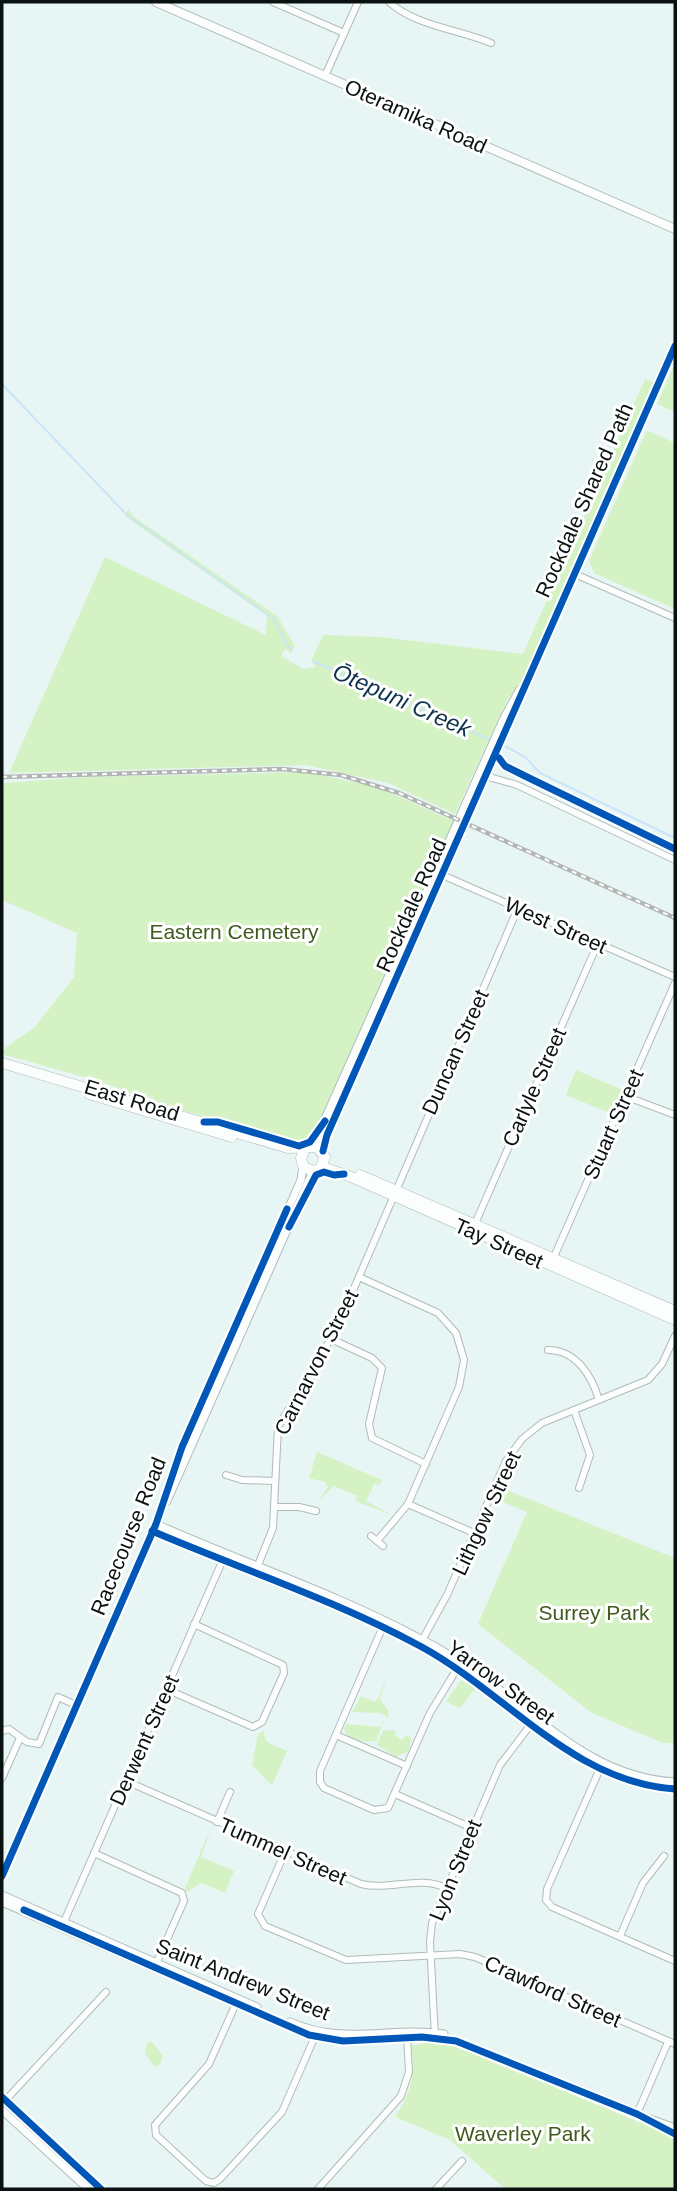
<svg xmlns="http://www.w3.org/2000/svg" width="677" height="2191" font-family="Arial,sans-serif">
<style>
.green{fill:#d5f2c4}
.lines{fill:none;stroke-linecap:round;stroke-linejoin:round}
.stream{stroke:#cbe5f8;stroke-width:2}
.minor-casing{stroke:#afbbb9;stroke-width:8}
.tertiary-casing{stroke:#afbbb9;stroke-width:9}
.secondary-casing{stroke:#afbbb9;stroke-width:10}
.trunk-casing{stroke:#afbbb9;stroke-width:11}
.minor{stroke:#fbfefd;stroke-width:6}
.tertiary{stroke:#fbfefd;stroke-width:7}
.secondary{stroke:#fbfefd;stroke-width:8}
.trunk{stroke:#fbfefd;stroke-width:10}
.rail-casing{stroke:#b1b5b4;stroke-width:4.5}
.rail{stroke:#fff;stroke-width:2;stroke-dasharray:5;stroke-linecap:butt}
.cycleway-casing{stroke:#fff;stroke-width:11}
.cycleway{stroke:#0057b8;stroke-width:7}
.labels{text-anchor:middle;dominant-baseline:central;stroke-width:6;stroke-linejoin:round;paint-order:stroke}
.street-label{font-size:21px;fill:#091211;stroke:#fff}
.park-label{font-size:21px;fill:#405b1d;stroke:#fff}
.water-label{font-size:23px;font-style:italic;fill:#10334d;stroke:#fff}
</style>
<rect width="100%" height="100%" fill="#e7f6f4"/>
<g class="green">
<path d="M675,363V412L657,404Z"/>
<path d="M645,379L654,383L534,657L523,679L507,700L455,814L388,783L306,765L9,773L105,557L266,635L267,616L125,516L128,509L133,516L277,616L295,646L291,653L285,649L281,656L304,669L316,667L311,661L323,635L381,637L523,654Z"/>
<path d="M649,431L675,443V609L594,573L589,561L646,432Z"/>
<path d="M305,772L377,787L454,821L317,1131L309,1142L296,1143L155,1102L152,1097H141L101,1082L2,1054L5,1048L35,1027L74,977L77,933L2,900V790L4,783L89,777Z"/>
<path d="M576,1070L625,1091L614,1115L566,1095Z"/>
<path d="M317,1452L382,1480L379,1485L374,1484L366,1501L392,1515L355,1501L357,1496L334,1486L317,1503L328,1487L325,1482L309,1478Z"/>
<path d="M496,1486L675,1558V1743H663L592,1713L478,1624L527,1512L491,1497Z"/>
<path d="M388,1673L380,1699L388,1710L389,1718L380,1713L352,1712L361,1696L374,1702L378,1699Z"/>
<path d="M461,1680L475,1689L460,1708L446,1702Z"/>
<path d="M384,1721L376,1741C365,1742 350,1742 344,1730L346,1724L380,1727Z"/>
<path d="M383,1730L396,1731L395,1735L402,1740L406,1735L411,1738L409,1751L396,1757L377,1745Z"/>
<path d="M263,1731L267,1742L287,1751L272,1786L252,1765L258,1734Z"/>
<path d="M212,1825L201,1857L234,1871L225,1893L201,1883L187,1892L185,1888Z"/>
<path d="M439,2040L675,2137V2189H505L450,2140L395,2117C410,2095 417,2073 411,2046Z"/>
<path d="M151,2041L163,2056L160,2064L155,2067L145,2053L146,2045Z"/>
</g>
<g class="lines">
<g class="stream">
<path d="M2,384L126,514L274,619L287,645L292,650"/>
<path d="M313,661L491,740"/>
<path d="M503,745L525,757L540,773L675,838"/>
</g>
<defs>
<g id="minor">
<path d="M273,2L344,33"/>
<path d="M389,2C416,26 457,29 491,43"/>
<path d="M325,76L358,2"/>
<path d="M575,574L675,618"/>
<path d="M482,775L517,785L675,860"/>
<path d="M440,874L675,977"/>
<path d="M625,1096L675,1115"/>
<path d="M474,1226L598,943"/>
<path d="M553,1259L675,983"/>
<path d="M359,1277L438,1313L456,1333L464,1360L459,1387L408,1504L377,1541"/>
<path d="M331,1339L372,1358L382,1368L369,1424L372,1438L426,1464"/>
<path d="M548,1350C576,1350 592,1376 599,1400"/>
<path d="M574,1410L590,1455L579,1488"/>
<path d="M226,1475L242,1480L275,1481"/>
<path d="M408,1504L474,1533"/>
<path d="M274,1507H299L316,1511"/>
<path d="M371,1536L383,1546"/>
<path d="M256,1570L273,1528L278,1427L336,1330L518,908"/>
<path d="M384,1624L320,1771V1782L324,1788L374,1810L388,1808L430,1713L458,1667"/>
<path d="M420,1644L447,1595L506,1461L522,1439L542,1423L648,1380L662,1364L675,1336"/>
<path d="M166,1689L253,1727L262,1722L284,1673L283,1665L194,1624"/>
<path d="M2,1731L9,1729L27,1742L39,1744L58,1697L76,1705"/>
<path d="M336,1735L407,1766"/>
<path d="M602,1764L547,1889L546,1900L552,1907L675,1961"/>
<path d="M2,1778L20,1738"/>
<path d="M126,1781L361,1884C389,1891 420,1875 446,1888"/>
<path d="M395,1794L472,1828"/>
<path d="M217,1822L230,1792"/>
<path d="M285,1852L258,1914L265,1926L346,1960L460,1954L475,1957L675,2044"/>
<path d="M94,1853L182,1893L184,1901L155,1966"/>
<path d="M63,1924L225,1555"/>
<path d="M620,1936L643,1883L664,1856"/>
<path d="M238,1999L209,2064L155,2125L156,2135L206,2181L214,2183L220,2179L282,2112L316,2034"/>
<path d="M435,2037L430,1942L432,1923L500,1765L535,1719"/>
<path d="M2,2104L106,1992"/>
<path d="M637,2114L668,2042"/>
<path d="M318,2189L401,2096L409,2072L407,2036"/>
<path d="M436,2189L462,2161"/>
</g>
<g id="tertiary">
<path d="M167,1501L313,1171"/>
<path d="M156,1524C241,1562 332,1592 415,1636C445,1651 473,1669 500,1690C555,1732 602,1778 675,1782"/>
<path d="M152,1531C241,1569 335,1600 420,1646C507,1693 572,1782 675,1789"/>
<path d="M2,1876L156,1524L182,1447L301,1180L303,1166"/>
<path d="M2,1895L257,2007"/>
<path d="M2,1902L309,2035L343,2041L422,2037L456,2041L637,2114L675,2134"/>
<path d="M290,2022C345,2046 389,2026 444,2034"/>
<path d="M2,2097L101,2189"/>
<path d="M2,2110L88,2189"/>
<path d="M650,2119L675,2128"/>
</g>
<g id="secondary">
<path d="M156,2L675,229"/>
<path d="M313,1147L505,717L520,690"/>
<path d="M323,1151L327,1135L675,346"/>
</g>
<g id="trunk">
<path d="M2,1063L288,1148L317,1147L325,1157L320,1169L312,1171L303,1166L301,1158L305,1149"/>
<path d="M89,1094L232,1137"/>
<path d="M322,1167L349,1176L675,1320"/>
<path d="M360,1175L675,1311"/>
</g>
</defs>
<use href="#minor" class="minor-casing"/>
<use href="#tertiary" class="tertiary-casing"/>
<use href="#secondary" class="secondary-casing"/>
<use href="#trunk" class="trunk-casing"/>
<use href="#minor" class="minor"/>
<use href="#tertiary" class="tertiary"/>
<use href="#secondary" class="secondary"/>
<use href="#trunk" class="trunk"/>
<defs>
<path id="rail" d="M2,777L282,769L341,775L399,793L675,918"/>
</defs>
<use href="#rail" class="rail-casing"/>
<use href="#rail" class="rail"/>
<defs>
<g id="cycleway">
<path d="M499,758L505,766L525,776L675,849"/>
<path d="M204,1122H218L299,1146L310,1142L325,1121"/>
<path d="M323,1151L327,1135L675,346"/>
<path d="M289,1227L316,1175L324,1172L334,1175L344,1174"/>
<path d="M152,1531C241,1569 335,1600 420,1646C507,1693 572,1782 675,1789"/>
<path d="M2,1876L156,1524L182,1447L287,1209"/>
<path d="M24,1910L309,2035L343,2041L422,2037L456,2041L637,2114L675,2134"/>
<path d="M2,2097L101,2189"/>
</g>
</defs>
<use href="#cycleway" class="cycleway-casing"/>
<use href="#cycleway" class="cycleway"/>
</g>
<g class="labels">
<g class="street-label">
<text transform="translate(416 116) rotate(24)">Oteramika Road</text>
<text transform="translate(584 500) rotate(-66)">Rockdale Shared Path</text>
<text transform="translate(411 905) rotate(-66)">Rockdale Road</text>
<text transform="translate(556 925) rotate(24)">West Street</text>
<text transform="translate(455 1052) rotate(-66)">Duncan Street</text>
<text transform="translate(534 1087) rotate(-66)">Carlyle Street</text>
<text transform="translate(132 1100) rotate(17)">East Road</text>
<text transform="translate(613 1124) rotate(-66)">Stuart Street</text>
<text transform="translate(499 1243) rotate(24)">Tay Street</text>
<text transform="translate(316 1362) rotate(-63)">Carnarvon Street</text>
<text transform="translate(486 1513) rotate(-65)">Lithgow Street</text>
<text transform="translate(128 1536) rotate(-68)">Racecourse Road</text>
<text transform="translate(501 1682) rotate(36)">Yarrow Street</text>
<text transform="translate(144 1740) rotate(-66)">Derwent Street</text>
<text transform="translate(283 1851) rotate(24)">Tummel Street</text>
<text transform="translate(455 1870) rotate(-68)">Lyon Street</text>
<text transform="translate(243 1979) rotate(22)">Saint Andrew Street</text>
<text transform="translate(553 1991) rotate(24)">Crawford Street</text>
</g>
<g class="park-label">
<text x="234" y="931">Eastern Cemetery</text>
<text x="594" y="1612">Surrey Park</text>
<text x="523" y="2133">Waverley Park</text>
</g>
<g class="water-label">
<text transform="translate(402 700) rotate(24)">Ōtepuni Creek</text>
</g>
</g>
<rect width="677" height="2191" fill="none" stroke="#091211" stroke-width="7"/>
</svg>
